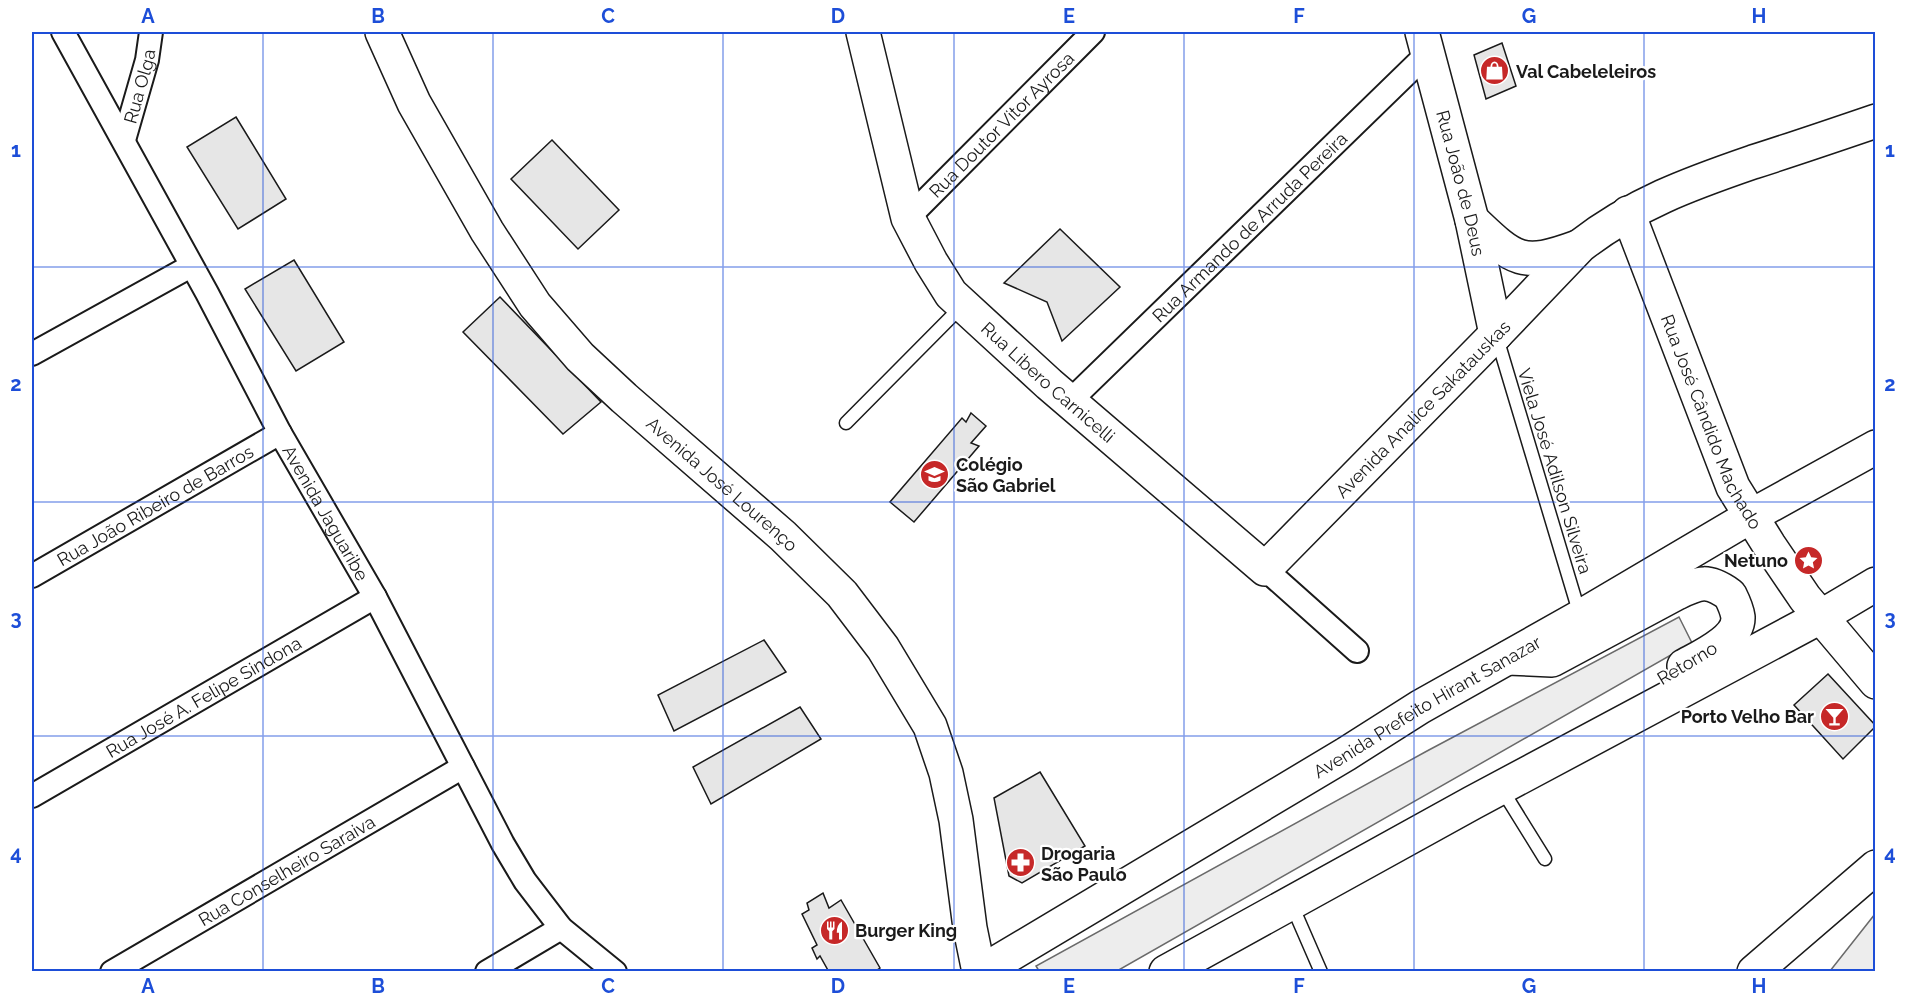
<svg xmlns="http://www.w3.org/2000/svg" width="1907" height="1003" font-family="Raleway,sans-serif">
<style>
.built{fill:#ededed;stroke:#6a6a6a;stroke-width:1.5}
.building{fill:#e6e6e6;stroke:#1a1a1a;stroke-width:1.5}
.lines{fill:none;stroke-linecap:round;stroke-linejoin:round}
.lane-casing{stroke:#1a1a1a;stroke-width:15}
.street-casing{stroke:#1a1a1a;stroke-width:26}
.secondary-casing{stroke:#1a1a1a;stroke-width:36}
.primary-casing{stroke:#1a1a1a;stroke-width:36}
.lane{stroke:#fff;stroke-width:12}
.street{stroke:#fff;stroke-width:22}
.secondary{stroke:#fff;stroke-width:33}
.primary{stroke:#fff;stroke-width:33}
.grid{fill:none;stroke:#1d4ed8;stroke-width:1.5;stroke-opacity:0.55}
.labels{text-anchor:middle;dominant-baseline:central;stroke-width:4.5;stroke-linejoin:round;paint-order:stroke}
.poi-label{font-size:18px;font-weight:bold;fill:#1a1a1a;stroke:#fff;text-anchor:start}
.street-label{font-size:18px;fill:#1a1a1a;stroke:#fff}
.neatline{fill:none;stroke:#1d4ed8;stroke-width:2}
.grid-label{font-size:20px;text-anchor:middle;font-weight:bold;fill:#1d4ed8}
</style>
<rect width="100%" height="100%" fill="#fff"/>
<g class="built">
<path d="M1679,617L1692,643L1117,971H1039L1036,966L1427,751Z"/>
<path d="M1875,914V971H1830Z"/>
</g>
<g class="building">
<path d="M1502,43L1516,86L1486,99L1474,55Z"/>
<path d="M236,117L286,199L238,229L187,147Z"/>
<path d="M552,140L619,210L578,249L511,179Z"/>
<path d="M1060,229L1120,287L1062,341L1047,302L1004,283Z"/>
<path d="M294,260L344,342L296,371L245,289Z"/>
<path d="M500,297L601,402L563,434L463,332Z"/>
<path d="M971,413L986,426L971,443L979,446L914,522L890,502L962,418L966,422Z"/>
<path d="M764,640L786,672L674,731L658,695Z"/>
<path d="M1828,674L1876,726L1843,759L1794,705Z"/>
<path d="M800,707L821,739L711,804L693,767Z"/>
<path d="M1040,772L1085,846L1022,883L1009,876L994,798Z"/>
<path d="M823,893L829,908L841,900L880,968L874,972H829L820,956L817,959L812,948L817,945L802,914L809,910L807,903Z"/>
</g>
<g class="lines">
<defs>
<g id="lane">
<path d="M1497,338L1580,615"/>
<path d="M846,423L962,306"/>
<path d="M1501,788L1545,859"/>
<path d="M1291,903L1321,972"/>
</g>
<g id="street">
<path id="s1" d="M63,32L207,293L280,433L375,597L503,844L525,881L561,928L615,972"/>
<path id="s2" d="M124,140L147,60L151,32"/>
<path id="s3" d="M908,218L1093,32"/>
<path d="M32,354L191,266"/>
<path id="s4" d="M1070,401L1429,52"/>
<path d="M1265,569L1357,651"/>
<path id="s5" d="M32,576L280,433"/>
<path id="s6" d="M32,796L375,597"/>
<path id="s7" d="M112,972L463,767"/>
<path d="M487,972L561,928"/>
</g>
<g id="secondary">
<path id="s8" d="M382,32L414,103L487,231L535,305L580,357L624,398L783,536L842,594L883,648L930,726L946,773L956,820L970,928L979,972"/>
<path id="s9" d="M863,32L908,218L931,262L951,294L1049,384L1265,569L1496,334L1580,246C1634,204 1689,184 1753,162C1794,149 1835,135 1876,121"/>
<path id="s10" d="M1422,32L1472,220L1496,334"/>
<path id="s11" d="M1628,213L1733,487L1769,545L1805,598L1876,682"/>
<path d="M1472,220C1514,260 1521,268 1578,247"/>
<path d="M1754,972L1876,867"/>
</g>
<g id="primary">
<path d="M1508,658L1552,660L1677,593C1700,582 1708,579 1730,595C1733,601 1737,610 1738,617C1739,640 1700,657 1684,666"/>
<path id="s12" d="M981,972L1346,754L1420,707L1580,617L1751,516L1876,447"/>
<path d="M1166,972L1472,803L1822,616L1876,584"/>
</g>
</defs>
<use href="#lane" class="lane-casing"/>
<use href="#street" class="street-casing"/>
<use href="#secondary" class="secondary-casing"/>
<use href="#primary" class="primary-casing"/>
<use href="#lane" class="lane"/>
<use href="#street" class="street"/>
<use href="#secondary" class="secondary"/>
<use href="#primary" class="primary"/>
</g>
<path class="grid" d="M263,32V972M493,32V972M723,32V972M954,32V972M1184,32V972M1414,32V972M1644,32V972M32,267H1876M32,502H1876M32,736H1876"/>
<defs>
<symbol id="shop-disc" viewBox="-11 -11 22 22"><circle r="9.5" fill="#c62828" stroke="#fff"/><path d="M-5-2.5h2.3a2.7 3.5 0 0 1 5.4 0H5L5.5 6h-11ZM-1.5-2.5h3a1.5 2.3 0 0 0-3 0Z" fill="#fff"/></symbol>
<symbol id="school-disc" viewBox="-11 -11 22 22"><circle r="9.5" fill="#c62828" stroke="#fff"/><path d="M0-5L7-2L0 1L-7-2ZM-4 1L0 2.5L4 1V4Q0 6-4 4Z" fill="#fff"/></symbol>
<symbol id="sight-disc" viewBox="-11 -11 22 22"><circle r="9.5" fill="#c62828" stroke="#fff"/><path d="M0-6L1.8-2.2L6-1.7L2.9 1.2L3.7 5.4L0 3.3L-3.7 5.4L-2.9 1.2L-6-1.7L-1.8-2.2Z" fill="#fff"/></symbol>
<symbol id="bar-disc" viewBox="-11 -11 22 22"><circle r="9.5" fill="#c62828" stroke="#fff"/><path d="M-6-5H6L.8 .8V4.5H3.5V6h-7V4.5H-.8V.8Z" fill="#fff"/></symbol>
<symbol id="pharmacy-disc" viewBox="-11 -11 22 22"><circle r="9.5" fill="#c62828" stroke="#fff"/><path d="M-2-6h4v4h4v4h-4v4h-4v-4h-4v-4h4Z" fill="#fff"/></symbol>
<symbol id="restaurant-disc" viewBox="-11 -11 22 22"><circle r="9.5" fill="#c62828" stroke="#fff"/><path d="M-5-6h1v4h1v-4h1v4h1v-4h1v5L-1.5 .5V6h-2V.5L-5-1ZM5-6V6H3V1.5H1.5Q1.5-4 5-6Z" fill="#fff"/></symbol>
</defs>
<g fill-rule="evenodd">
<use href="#shop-disc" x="1478" y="54" width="33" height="33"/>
<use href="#school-disc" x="918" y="458" width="33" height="33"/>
<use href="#sight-disc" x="1792" y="544" width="33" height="33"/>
<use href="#bar-disc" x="1818" y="700" width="33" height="33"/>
<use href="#pharmacy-disc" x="1004" y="846" width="33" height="33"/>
<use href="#restaurant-disc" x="818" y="914" width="33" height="33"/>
</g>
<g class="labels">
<g class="poi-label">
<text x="1516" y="71">Val Cabeleleiros</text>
<text x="956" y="464">Colégio<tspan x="956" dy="21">São Gabriel</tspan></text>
<text x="1788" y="560" text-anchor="end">Netuno</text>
<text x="1814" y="716" text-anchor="end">Porto Velho Bar</text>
<text x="1041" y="853">Drogaria<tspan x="1041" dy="21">São Paulo</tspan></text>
<text x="855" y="930">Burger King</text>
</g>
<g class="street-label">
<text stroke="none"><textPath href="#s2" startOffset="56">Rua Olga</textPath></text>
<text stroke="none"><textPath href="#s3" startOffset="132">Rua Doutor Vitor Ayrosa</textPath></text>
<text stroke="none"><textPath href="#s10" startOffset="156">Rua João de Deus</textPath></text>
<text stroke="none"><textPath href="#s4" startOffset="250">Rua Armando de Arruda Pereira</textPath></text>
<text stroke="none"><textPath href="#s9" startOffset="410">Rua Libero Carnicelli</textPath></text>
<text stroke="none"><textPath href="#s9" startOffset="921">Avenida Analice Sakatauskas</textPath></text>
<text stroke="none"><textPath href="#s11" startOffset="225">Rua José Cândido Machado</textPath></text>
<text transform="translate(1555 471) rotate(73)">Viela José Adilson Silveira</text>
<text stroke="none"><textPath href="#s8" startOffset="573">Avenida José Lourenço</textPath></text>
<text stroke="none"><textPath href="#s5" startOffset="142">Rua João Ribeiro de Barros</textPath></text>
<text stroke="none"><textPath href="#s1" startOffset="548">Avenida Jaguaribe</textPath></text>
<text transform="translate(1687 663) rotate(-31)">Retorno</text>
<text stroke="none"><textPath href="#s6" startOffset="198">Rua José A. Felipe Sindona</textPath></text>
<text stroke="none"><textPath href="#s12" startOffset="519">Avenida Prefeito Hirant Sanazar</textPath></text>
<text stroke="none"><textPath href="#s7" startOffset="202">Rua Conselheiro Saraiva</textPath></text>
</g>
</g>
<rect width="1907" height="1003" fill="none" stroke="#ffffff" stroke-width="66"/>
<rect x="33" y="33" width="1841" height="937" class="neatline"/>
<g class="grid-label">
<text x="148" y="23">A</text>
<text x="378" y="23">B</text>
<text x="608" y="23">C</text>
<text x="838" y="23">D</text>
<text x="1069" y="23">E</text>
<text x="1299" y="23">F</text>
<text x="1529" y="23">G</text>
<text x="1759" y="23">H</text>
<text x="16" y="157">1</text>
<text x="1890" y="157">1</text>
<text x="16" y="391">2</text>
<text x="1890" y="391">2</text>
<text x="16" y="625">3</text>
<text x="1890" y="625">3</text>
<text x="16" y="860">4</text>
<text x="1890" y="860">4</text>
<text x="148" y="993">A</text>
<text x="378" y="993">B</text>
<text x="608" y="993">C</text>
<text x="838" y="993">D</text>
<text x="1069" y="993">E</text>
<text x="1299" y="993">F</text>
<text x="1529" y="993">G</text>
<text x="1759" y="993">H</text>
</g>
</svg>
